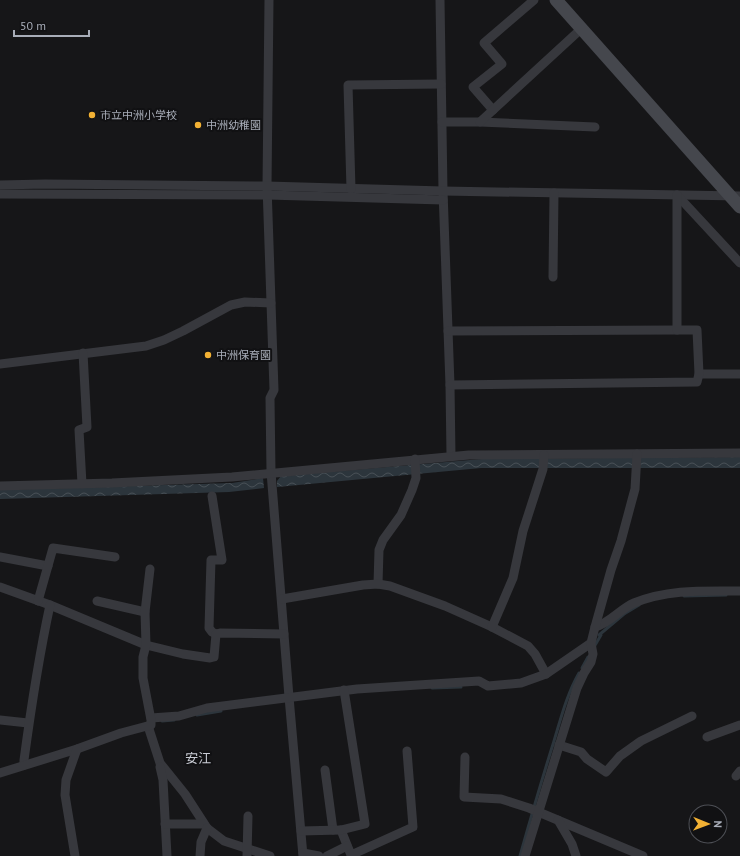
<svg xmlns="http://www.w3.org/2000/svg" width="740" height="856" font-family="'PT Sans','Noto Sans JP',sans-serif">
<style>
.water{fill:url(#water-waves)}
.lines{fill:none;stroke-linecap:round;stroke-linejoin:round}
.stream{stroke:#2c353c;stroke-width:3}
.street{stroke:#37383d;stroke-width:9}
.secondary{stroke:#45474d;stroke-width:13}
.poi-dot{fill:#f2b134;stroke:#111113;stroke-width:1.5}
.labels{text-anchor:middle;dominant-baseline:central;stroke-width:4;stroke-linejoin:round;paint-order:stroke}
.poi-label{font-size:11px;fill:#a8adb8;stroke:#111113;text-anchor:start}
.quarter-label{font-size:13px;fill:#c9ccd4;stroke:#111113}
</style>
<defs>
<pattern id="water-waves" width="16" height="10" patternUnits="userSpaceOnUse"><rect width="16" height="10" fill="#2c353c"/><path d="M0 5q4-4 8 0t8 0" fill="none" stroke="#485056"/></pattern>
</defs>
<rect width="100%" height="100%" fill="#161618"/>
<g class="water">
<path d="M740,457V468H481L277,487V481L281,476L482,459Z"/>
<path d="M263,478L264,488L229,492L0,499V490L232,483Z"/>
</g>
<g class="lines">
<g class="stream">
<path d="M684,596L726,595"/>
<path d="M599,635L624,614L639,605"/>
<path d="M594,647L601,635"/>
<path d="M582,668L588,657"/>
<path d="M432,688L461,687"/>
<path d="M197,715L221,711"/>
<path d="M162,721L174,720"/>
<path d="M520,856C531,817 542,779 554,741C561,718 567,694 579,673"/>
</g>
<g class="street">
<path d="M269,0L267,186L274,390L270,398L271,472L289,697L303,856"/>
<path d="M440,0L443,191L450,385L451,456"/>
<path d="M493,110L473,87L502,64L484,43L534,0"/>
<path d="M442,122H480L595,127"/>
<path d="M480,122L581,29"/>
<path d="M0,185L45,184L267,186L443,191L740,196"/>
<path d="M351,189L348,85L441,84"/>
<path d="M0,194L268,195L443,200"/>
<path d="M677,195L740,263"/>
<path d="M553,277L554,193"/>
<path d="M448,331L677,330"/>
<path d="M0,364L146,346L164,340L183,331L231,305L245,302L271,303"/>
<path d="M699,374H740"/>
<path d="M450,385L697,382L699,374L697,330H677V195"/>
<path d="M82,484L79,430L87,427L83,353"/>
<path d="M0,486L112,483L232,477L469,455L740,453"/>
<path d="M212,496L222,560H211L209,628L212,632L216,634"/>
<path d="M0,557L48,566"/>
<path d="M378,584L379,550L383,540L401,515L412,490L416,478L415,459"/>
<path d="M0,587L50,605L146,645L183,654L210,658L214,657L216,634L220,633L284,634"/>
<path d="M282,599L363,585L378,584L390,586L445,606L492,627L528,646L535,654L546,674"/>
<path d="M38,601L53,548L115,557"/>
<path d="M97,601L145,612"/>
<path d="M492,627L513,578L523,531L543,469L544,455"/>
<path d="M595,627C610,623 620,609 634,603C668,589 704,591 740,591"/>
<path d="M151,718L179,716L207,708L357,689L479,681L488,686L521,683L546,674L591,643"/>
<path d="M0,720L28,723"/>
<path d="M148,726L160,763L185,794L207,828L224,841L270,856"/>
<path d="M707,737L740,725"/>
<path d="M559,745L581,752L587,759L606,772L620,756L641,741L692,716"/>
<path d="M465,757L464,797L501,799L529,808L643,856"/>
<path d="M24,765V760C31,708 39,656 50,605"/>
<path d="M160,767L163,780L167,856"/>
<path d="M325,770L333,830"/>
<path d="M0,773L77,749L121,733L151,725V720L143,678V657L146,645L145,612L150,569"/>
<path d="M736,776L740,771"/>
<path d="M558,820L572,844L576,856"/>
<path d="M165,824H204"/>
<path d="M341,830L351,855L413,827L407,751"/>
<path d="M301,831L341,830L365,824L344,690"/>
<path d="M303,853L319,856"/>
<path d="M75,856L65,795L66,780L77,749"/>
<path d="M200,856L201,842L207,828"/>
<path d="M247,856L248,816"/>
<path d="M327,856L347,846"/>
<path d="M525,856L577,688L584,673L591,662L593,654L591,643L595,627L611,570L621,541L632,500L635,489L637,454"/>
</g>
<path class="secondary" d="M556,0L740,207"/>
</g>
<g class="poi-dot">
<circle cx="92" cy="115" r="4"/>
<circle cx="198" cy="125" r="4"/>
<circle cx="208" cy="355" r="4"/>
</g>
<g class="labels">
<g class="poi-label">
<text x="100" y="115">市立中洲小学校</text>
<text x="206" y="125">中洲幼稚園</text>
<text x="216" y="355">中洲保育園</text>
</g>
<g class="quarter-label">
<text x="198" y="758">安江</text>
</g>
</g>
<g transform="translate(708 824) rotate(91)"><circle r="19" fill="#111113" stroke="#4d4f55"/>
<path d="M0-3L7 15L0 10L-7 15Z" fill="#f2b134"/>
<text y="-6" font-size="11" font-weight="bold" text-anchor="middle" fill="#a8adb8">N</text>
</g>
<path d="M14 30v6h75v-6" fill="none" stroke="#a8adb8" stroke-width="2"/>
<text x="20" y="30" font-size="12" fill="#a8adb8" stroke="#111113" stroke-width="3" paint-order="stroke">50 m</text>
</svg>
